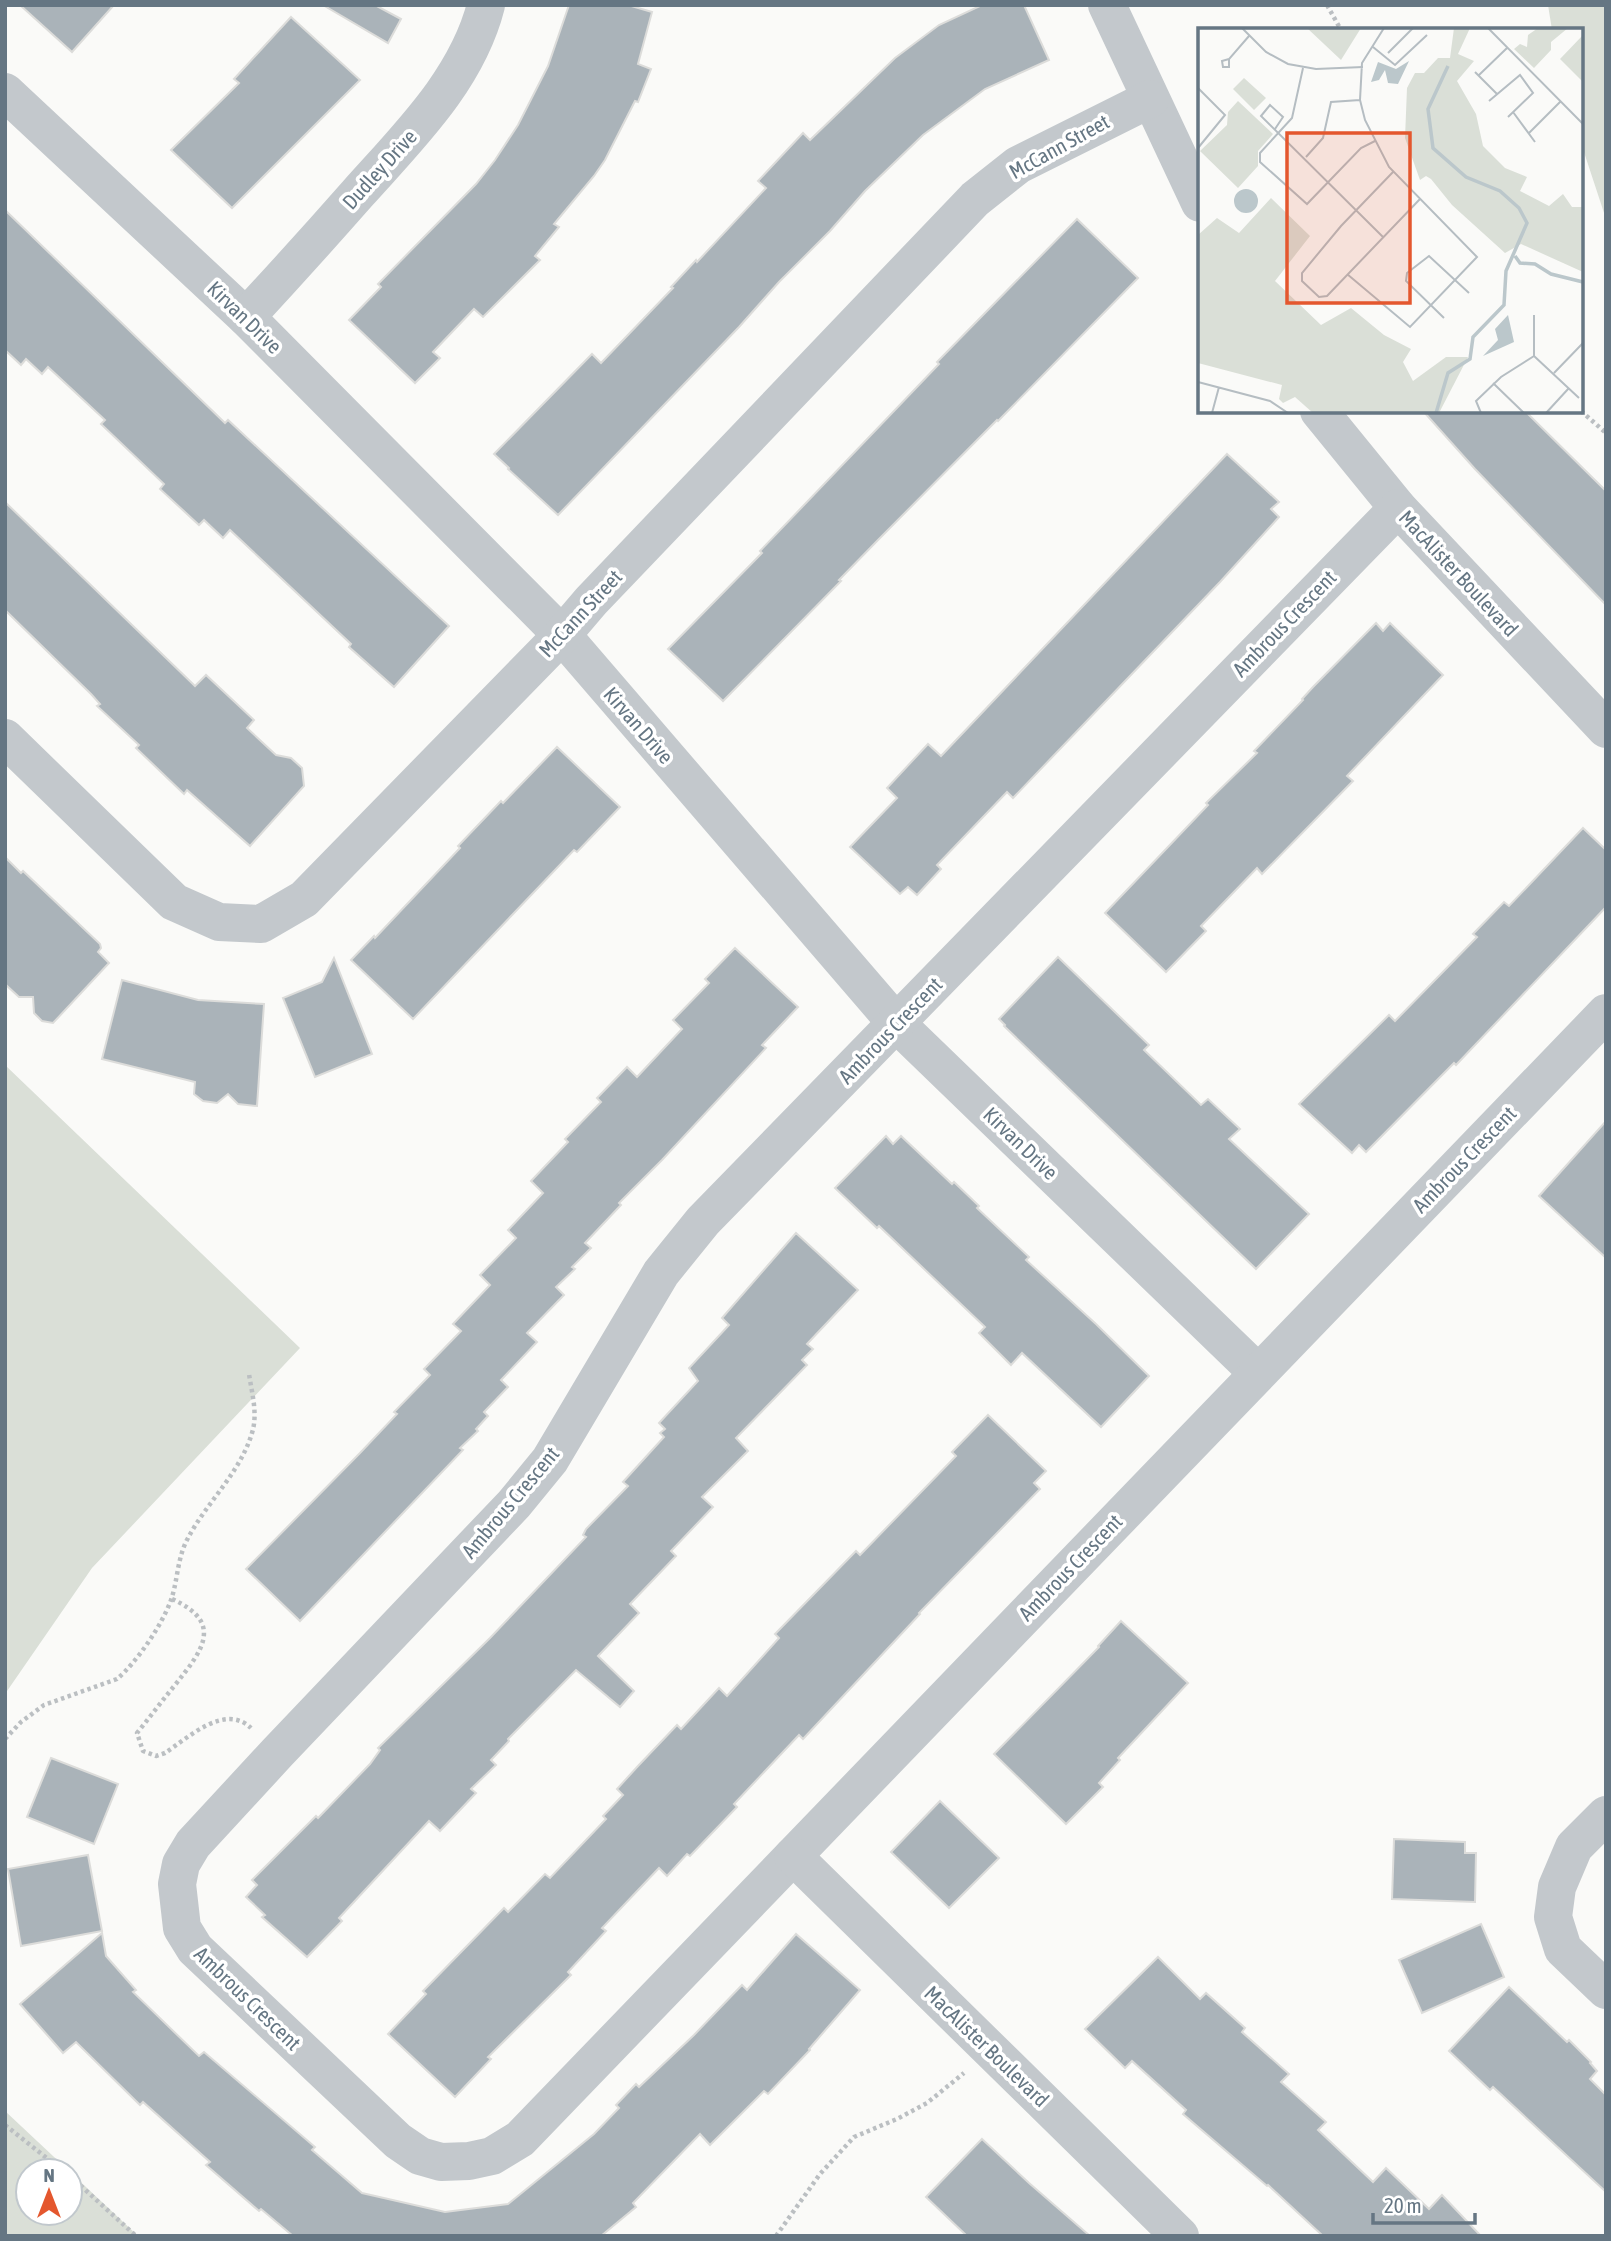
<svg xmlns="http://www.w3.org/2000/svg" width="1611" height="2241" font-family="'Asap Condensed',sans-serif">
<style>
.green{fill:#dadfd7}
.building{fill:#aab3b9;stroke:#dcdcda;stroke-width:2}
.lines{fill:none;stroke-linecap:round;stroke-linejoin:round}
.path{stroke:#bbbfc2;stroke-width:4.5;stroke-dasharray:3.5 3.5;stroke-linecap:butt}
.street{stroke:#c3c8cc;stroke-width:38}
.labels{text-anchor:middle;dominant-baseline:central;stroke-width:7;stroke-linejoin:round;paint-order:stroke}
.street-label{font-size:21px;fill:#657683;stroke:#fff}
.inset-river{fill:none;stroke:#bbc7cb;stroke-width:3.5}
.inset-road{fill:none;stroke:#b5bdc2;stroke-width:2}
.view{fill:#e4572e;fill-opacity:0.15;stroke:#e4572e;stroke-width:3.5}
.inset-edge{fill:none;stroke:#657683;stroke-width:3.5}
</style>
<rect width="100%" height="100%" fill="#fafaf8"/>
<g class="green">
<path d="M1548,5H1606V219L1581,143V30H1552Z"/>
<path d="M5,1065L300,1348L92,1568L5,1694Z"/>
<path d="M5,2111L69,2171H28V2213H70V2172L138,2236H5Z"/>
</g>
<g class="building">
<path d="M20,5H114L72,52Z"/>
<path d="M323,5H375L401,19L388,43Z"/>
<path d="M569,5H628L652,12L638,64L651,69L638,102L635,101L605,160L594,176L554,224L559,227L535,256L540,260L483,317L474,309L433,352L440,358L415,383L349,320L381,287L378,284L476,184L495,160L518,125L548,66Z"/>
<path d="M982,5H1024L1049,60L985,89L923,135L865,191L830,231L779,282L739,327L558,515L508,469L509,468L494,454L592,354L601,363L673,288L671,287L696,260L697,262L766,188L758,181L803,133L810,140L895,58L939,25Z"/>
<path d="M291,17L360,80L232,208L171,150L239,83L234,79Z"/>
<path d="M5,210L225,423L228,420L449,626L394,687L349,647L351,644L230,530L223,538L204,520L199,525L160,489L164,484L101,424L105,420L48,367L42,374L26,359L21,365L5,350Z"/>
<path d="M1077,219L1138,278L998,421L997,420L878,540L839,580L841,581L723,701L668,649L762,553L760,551L939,364L937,362Z"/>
<path d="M1423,411H1525L1606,491V605L1475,469Z"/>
<path d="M1227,454L1279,502L1271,509L1279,517L1220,582L1013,798L1007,792L937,865L941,869L917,895L908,887L900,894L850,847L897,798L887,788L928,744L941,756Z"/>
<path d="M5,502L195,686L206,675L254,720L247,728L276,755L291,758L302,768L304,786L250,846L187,790L184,794L136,748L139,745L97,706L100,704L91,694L5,610Z"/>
<path d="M1376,623L1383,631L1390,623L1443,675L1347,776L1353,781L1262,874L1257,868L1201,926L1206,931L1166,972L1105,913L1208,805L1206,803L1257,753L1254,751L1303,700L1302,699L1313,687Z"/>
<path d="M557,747L620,807L577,852L574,850L413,1019L351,960L374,936L375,938L460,848L458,846L501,801L503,803Z"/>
<path d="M1583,828L1606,850V907L1456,1065L1454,1063L1366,1152L1359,1145L1352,1153L1299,1104L1389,1015L1395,1021L1477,937L1473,934L1504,902L1509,906Z"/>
<path d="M5,857L21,873L23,871L100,944L101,948L98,952L109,963L53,1023L42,1021L34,1013L33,997H19L5,984Z"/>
<path d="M735,948L798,1007L762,1045L766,1048L662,1160L619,1203L621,1205L585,1243L591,1248L572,1267L575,1269L556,1287L564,1295L527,1333L537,1342L501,1380L508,1387L484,1412L488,1416L476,1429L478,1431L460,1448L463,1450L300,1621L246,1569L360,1453L397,1414L394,1412L430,1375L424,1369L461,1331L453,1324L490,1285L480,1275L516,1238L508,1230L543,1193L531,1181L568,1142L565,1139L601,1102L597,1098L627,1067L637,1077L682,1029L673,1020L709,983L705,979Z"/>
<path d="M1058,957L1149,1045L1144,1050L1201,1105L1208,1099L1240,1129L1229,1139L1309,1214L1256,1269L1004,1026L1005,1025L999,1019Z"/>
<path d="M334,958L372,1054L315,1077L283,998L322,982Z"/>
<path d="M122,980L198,1000L264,1004L257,1106L238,1104L228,1094L217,1103L203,1101L194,1094L195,1082L102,1059Z"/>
<path d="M1606,1121V1258L1539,1196Z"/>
<path d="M886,1136L893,1144L901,1136L952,1184L954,1182L979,1206L977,1208L1029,1257L1026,1260L1096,1324L1149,1376L1101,1427L1022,1353L1011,1365L979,1333L985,1327L879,1226L877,1228L835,1188Z"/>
<path d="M796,1233L858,1290L807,1344L813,1349L802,1360L807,1365L736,1438L748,1451L702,1497L713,1507L671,1551L676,1556L630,1604L639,1613L598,1656L634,1691L620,1707L576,1670L508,1739L509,1741L491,1760L496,1765L471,1789L476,1793L440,1831L429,1821L339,1918L342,1921L307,1957L262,1917L265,1915L246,1897L257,1885L252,1880L316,1816L318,1818L370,1764L380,1750L378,1748L490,1638L586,1537L583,1535L586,1529L628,1486L623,1482L664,1437L660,1433L665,1429L659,1423L698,1381L689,1368L729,1325L722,1318Z"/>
<path d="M988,1415L1046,1471L1034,1483L1040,1489L919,1613L920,1614L803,1739L799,1735L734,1804L737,1807L690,1856L687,1854L667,1876L659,1868L602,1928L606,1931L568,1972L571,1975L488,2057L491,2059L455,2097L388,2034L426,1994L423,1991L504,1908L508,1912L545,1874L550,1878L606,1819L603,1816L623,1795L617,1789L638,1766L677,1725L681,1729L719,1688L727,1696L779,1638L775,1634L856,1551L860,1555L956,1456L952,1452Z"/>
<path d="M1121,1621L1188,1683L1118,1758L1120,1760L1099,1783L1103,1787L1066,1824L994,1754L1099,1647L1098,1646Z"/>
<path d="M51,1758L118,1784L94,1844L27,1817Z"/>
<path d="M940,1801L999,1858L949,1908L891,1852Z"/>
<path d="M1394,1839L1465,1842V1853H1476L1475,1902L1392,1899Z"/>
<path d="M88,1855L102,1931L21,1946L8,1869Z"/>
<path d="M1481,1924L1504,1977L1422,2013L1399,1960Z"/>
<path d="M102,1933L106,1956L136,1990L133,1992L199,2056L204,2052L315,2147L312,2150L362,2193L445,2212L508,2204L594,2134L619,2108L616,2105L636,2084L639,2087L694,2035L742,1985L747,1990L796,1934L860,1990L809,2049L810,2050L768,2094L764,2091L710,2145L700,2134L633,2203L636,2207L601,2236H293L261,2209L259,2211L206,2165L210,2162L143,2102L140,2105L76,2042L63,2053L20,2004Z"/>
<path d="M1158,1957L1200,1999L1206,1993L1245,2028L1242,2032L1289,2074L1281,2082L1326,2122L1318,2130L1373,2182L1386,2168L1429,2209L1442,2195L1481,2236H1323L1268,2185L1267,2186L1183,2114L1186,2110L1132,2061L1125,2068L1085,2029Z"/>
<path d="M1509,1987L1567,2042L1569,2040L1591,2062L1590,2063L1597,2071L1590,2079L1606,2095V2192L1493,2087L1490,2090L1449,2051Z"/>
<path d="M982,2139L1029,2183L1090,2236H967L926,2197Z"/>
</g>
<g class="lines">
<g class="path">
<path d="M1327,5L1341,30"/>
<path d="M1581,411L1606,433"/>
<path d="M172,1599C225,1623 202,1651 175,1685C162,1701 150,1717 137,1733L143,1751L156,1756L165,1753C189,1737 225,1703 251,1728"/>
<path d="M5,1739L21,1722L44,1705L117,1679C137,1662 162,1625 171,1600C178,1580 177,1558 188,1538C207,1502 240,1473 252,1433C258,1414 252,1394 249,1374"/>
<path d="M5,2125L63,2171"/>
<path d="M70,2176L136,2236"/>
<path d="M776,2236L820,2174L854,2137L897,2119L927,2103L964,2073"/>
</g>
<g class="street">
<path d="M1107,5L1200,203"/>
<path d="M5,92L246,317L562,635L897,1024L1257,1372"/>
<path d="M246,317C284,276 321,235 358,193C408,137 467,80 486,5"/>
<path d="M1319,411L1398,508L1606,729"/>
<path d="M1398,508L703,1221L661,1273L550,1460L514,1504L277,1753L193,1844L181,1864L177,1884L182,1928L195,1949L398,2141L420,2156L441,2162L469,2161L492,2156L520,2139L1606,1013"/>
<path d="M5,738L174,902L219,922L261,924L304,899L562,635L591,601L975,199L1018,165L1150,99"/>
<path d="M1606,1815L1574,1847L1557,1887L1553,1917L1563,1949L1606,1990"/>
<path d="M793,1856L1180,2236"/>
</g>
</g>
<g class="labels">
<g class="street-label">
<text transform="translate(1059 146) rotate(-29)">McCann Street</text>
<text transform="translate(379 169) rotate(-48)">Dudley Drive</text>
<text transform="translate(245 317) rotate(44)">Kirvan Drive</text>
<text transform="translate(1459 573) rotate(47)">MacAlister Boulevard</text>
<text transform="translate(580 613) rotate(-47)">McCann Street</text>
<text transform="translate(1284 623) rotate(-46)">Ambrous Crescent</text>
<text transform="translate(639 725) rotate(49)">Kirvan Drive</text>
<text transform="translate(890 1030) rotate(-46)">Ambrous Crescent</text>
<text transform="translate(1021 1143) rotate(44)">Kirvan Drive</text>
<text transform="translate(1464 1159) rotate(-46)">Ambrous Crescent</text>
<text transform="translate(510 1502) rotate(-50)">Ambrous Crescent</text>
<text transform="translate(1070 1567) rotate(-46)">Ambrous Crescent</text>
<text transform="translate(248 1998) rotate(44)">Ambrous Crescent</text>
<text transform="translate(987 2046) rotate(44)">MacAlister Boulevard</text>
</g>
</g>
<g transform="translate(1198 28)">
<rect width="385" height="385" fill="#fafaf8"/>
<path d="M109,0H163L143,32ZM256,0H272L260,26L276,33L259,53L278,86L285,118L307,140L329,149L322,163L351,178L365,166L374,179H385V244L323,216L307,225L254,177L233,151L228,148L222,152L207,110L209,60L217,45H226L240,30H252ZM340,0H370L353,14V22L336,40L316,21L322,16L329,19L330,7ZM385,7V54L362,31ZM46,50L68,70L56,82L35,61ZM40,73L75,106L60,123V138L40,160L2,123L29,97L30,84ZM73,170L112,208L77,253L123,297L153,280L186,307L213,321L205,334L215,353L248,329H270L241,385H115L97,369L85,375L81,371L84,357L0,335V207L19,190L41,205Z" fill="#dadfd7"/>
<path d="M211,33L200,56L190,55L187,42L181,52L173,54L180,34L198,41ZM36 173a12 12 0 1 1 24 0a12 12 0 1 1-24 0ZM310,287L316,314L285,328L300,312L297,301Z" fill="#bbc7cb"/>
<path class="inset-river" d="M317,228L322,235L337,236L353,246L385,254M238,385L250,345L272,331L275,309L306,277L308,243L329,195L321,180L302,163L268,149L235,120L230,81L250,38"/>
<path class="inset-road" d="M44,0L68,24L90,36L118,41L165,39M290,0L385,96M175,19L197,37L229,7M190,25L215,0M31,31L24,33L25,39H31V31L51,8M105,40L94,90L62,125V134L109,176L163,120L177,113M277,44L299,66M281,47L309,20M0,60L27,87L0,120M291,73L322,47L335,65L310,89M315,84L337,114M77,101L85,89L72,77L63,88L185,209M331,105L363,73M108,129L125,110L133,74L162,72M195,144L143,198L104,245V253L121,269L129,268L222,171M149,246L212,299L279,229L191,139L167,92L162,72L164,35L186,0M246,290L208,253L209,245L231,228L271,265M336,328L381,370M356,345L385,315M0,354L72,373L90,385M295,355L326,385M14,385L21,359M283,385L278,373L303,349L336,328V287M348,385L371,360"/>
<path class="view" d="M89,105H212V275H89Z"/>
<rect width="385" height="385" class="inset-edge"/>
</g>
<rect width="1611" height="2241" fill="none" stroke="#657683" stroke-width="14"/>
<g transform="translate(49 2192)"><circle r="33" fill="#ffffff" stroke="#c1c8cd" stroke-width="2"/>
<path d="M0-5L12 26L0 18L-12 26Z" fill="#e4572e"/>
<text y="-10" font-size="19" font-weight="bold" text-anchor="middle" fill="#657683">N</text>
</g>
<path d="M1373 2213v10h102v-10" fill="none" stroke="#657683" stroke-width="3.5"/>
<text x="1384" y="2213" font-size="21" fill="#657683" stroke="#ffffff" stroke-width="5" paint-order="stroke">20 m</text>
</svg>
